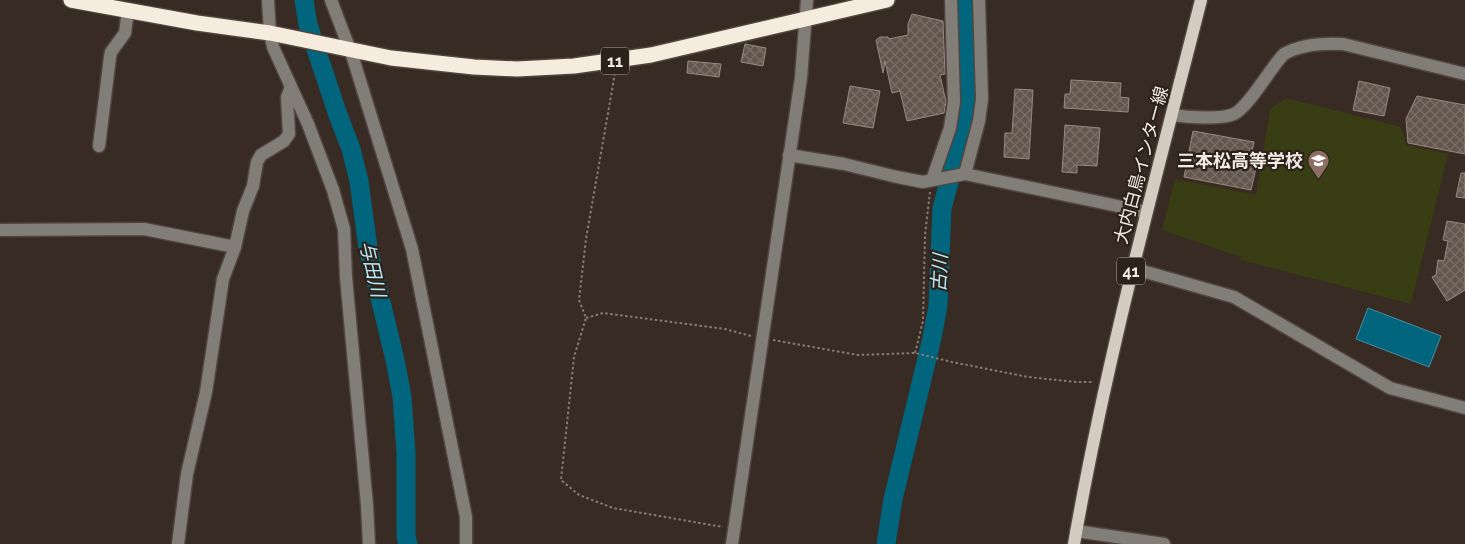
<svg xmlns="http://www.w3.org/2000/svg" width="1465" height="544" font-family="Raleway,'Noto Sans JP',sans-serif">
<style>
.garden{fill:#383d13}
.water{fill:#01657d;stroke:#498d9c}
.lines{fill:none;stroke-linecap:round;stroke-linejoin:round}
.river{stroke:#01657d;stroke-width:19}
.building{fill:url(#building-cross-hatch);stroke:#97897f}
.minor-casing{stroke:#51463f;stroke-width:15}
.major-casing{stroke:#51463f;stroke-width:15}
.highway-casing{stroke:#51463f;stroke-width:18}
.path{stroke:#877d76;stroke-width:2;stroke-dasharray:2.5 2.5;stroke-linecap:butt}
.minor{stroke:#817d77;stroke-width:12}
.major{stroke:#d4ccc0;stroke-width:12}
.highway{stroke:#f5ecdd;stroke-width:15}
.labels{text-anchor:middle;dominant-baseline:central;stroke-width:4.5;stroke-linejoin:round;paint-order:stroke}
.shield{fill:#2d221a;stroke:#b7aea8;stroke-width:1}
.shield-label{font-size:16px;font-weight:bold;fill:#f2eae5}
.poi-label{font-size:18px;font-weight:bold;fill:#f2eae5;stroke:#2d221a;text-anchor:end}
.street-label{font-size:18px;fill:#f2eae5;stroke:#2d221a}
.water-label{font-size:19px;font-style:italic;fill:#b7e8f8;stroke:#2d221a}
</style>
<defs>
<pattern id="building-cross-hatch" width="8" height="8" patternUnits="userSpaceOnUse" patternTransform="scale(1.25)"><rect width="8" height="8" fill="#63564d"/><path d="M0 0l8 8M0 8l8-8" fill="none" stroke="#7a6e66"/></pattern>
</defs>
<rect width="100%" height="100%" fill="#372b24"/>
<path class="garden" d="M1286,98L1401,127L1406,145L1448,154L1411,304L1241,260V257L1162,230L1175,179L1256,195L1270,109Z"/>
<path class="water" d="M1368,308L1441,336L1429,367L1356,339Z"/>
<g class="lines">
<g class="river">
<path d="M304,0L308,25L338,115L351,149L359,181L368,248L395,360L402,397L406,453V537L408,544"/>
<path d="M886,544L893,499L932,338L938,306L942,208L964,128L970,92L966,32L967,0"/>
</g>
</g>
<g class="building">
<path d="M912,14L943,21L945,74L940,75L946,102L944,113L907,121L900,91L892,93L885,61L883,73L876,40L880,37H888L889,39L908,35V24Z"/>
<path d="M745,44L766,48L763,66L741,62Z"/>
<path d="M688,61L721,64L719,77L687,73Z"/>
<path d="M1071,80L1121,83L1120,97L1129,98L1128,112L1064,108L1065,94H1070Z"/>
<path d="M1359,81L1390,88L1384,116L1353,110Z"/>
<path d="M850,86L880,91L873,128L843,123Z"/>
<path d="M1015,89L1033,90L1029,159L1004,157L1005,133H1012Z"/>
<path d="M1417,96L1465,105V154L1408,143L1406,119Z"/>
<path d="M1065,125L1100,128L1097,166L1077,165V173L1062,172Z"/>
<path d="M1193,131L1254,142L1249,166L1256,168L1251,190L1184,177Z"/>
<path d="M1461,173H1465V198L1456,197Z"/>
<path d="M1447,221L1465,224V290L1447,301L1432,277L1436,275L1438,260L1444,261L1448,241L1443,240Z"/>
</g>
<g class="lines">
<defs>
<g id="minor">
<path d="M268,0L270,33L273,47L308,124L333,190L344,229L346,277L367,505L369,544"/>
<path d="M331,0L353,58L412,249L466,517V544"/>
<path d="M1172,115C1186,117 1221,120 1234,114C1249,107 1270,68 1284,54C1300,45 1324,43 1343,44L1465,74"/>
<path d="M99,146L110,57L111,52L125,33L128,10"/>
<path d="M789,155L844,164L897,177L923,182L965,174L1146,212"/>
<path d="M965,174L979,121L982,99L979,0"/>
<path d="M932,180L950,128L954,102L951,0"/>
<path d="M0,230L144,229L235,247"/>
<path d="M1132,268L1234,297L1390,388L1465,408"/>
<path d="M1076,531L1164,544"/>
<path d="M178,544L187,474L206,392L223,279L235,247L243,211L253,186L257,162L261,155L284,141L289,134L287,97L291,87"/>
<path d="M732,544L801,78L807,0"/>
</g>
<path id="major" d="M1074,544C1106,360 1155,181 1201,0"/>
<path id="highway" d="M71,0L197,23L270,33L391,58L474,67L517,69L574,66L651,55L887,0"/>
</defs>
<use href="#minor" class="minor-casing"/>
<use href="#major" class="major-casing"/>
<use href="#highway" class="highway-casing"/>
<g class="path">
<path d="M615,73L586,239L579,300L586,318L574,357L561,480L579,495L613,508L723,527"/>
<path d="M586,318L603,313L725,329L751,336"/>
<path d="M773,340L858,355L915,353L952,362L1028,377L1077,382H1094"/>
<path d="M915,353L923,321L925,235L930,192"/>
</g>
<use href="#minor" class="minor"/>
<use href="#major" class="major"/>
<use href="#highway" class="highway"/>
</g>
<defs>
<symbol id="school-pin" viewBox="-11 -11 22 30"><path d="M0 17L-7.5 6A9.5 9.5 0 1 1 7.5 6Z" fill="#8d6e63" stroke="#2d221a"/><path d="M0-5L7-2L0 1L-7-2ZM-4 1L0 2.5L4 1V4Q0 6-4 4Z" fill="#fff"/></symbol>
</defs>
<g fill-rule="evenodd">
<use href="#school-pin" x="1306" y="148" width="25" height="34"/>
</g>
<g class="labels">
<g class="shield">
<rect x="601" y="47.5" width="28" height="27" rx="4"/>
<rect x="1117" y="257.5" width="28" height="27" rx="4"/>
</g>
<g class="shield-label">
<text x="615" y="61">11</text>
<text x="1131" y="271">41</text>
</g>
<g class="poi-label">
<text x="1303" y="160">三本松高等学校</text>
</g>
<g class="street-label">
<text transform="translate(1141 165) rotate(-75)">大内白鳥インター線</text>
</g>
<g class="water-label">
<text transform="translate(373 269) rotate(77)">与田川</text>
<text transform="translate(939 273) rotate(-87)">古川</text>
</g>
</g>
</svg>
